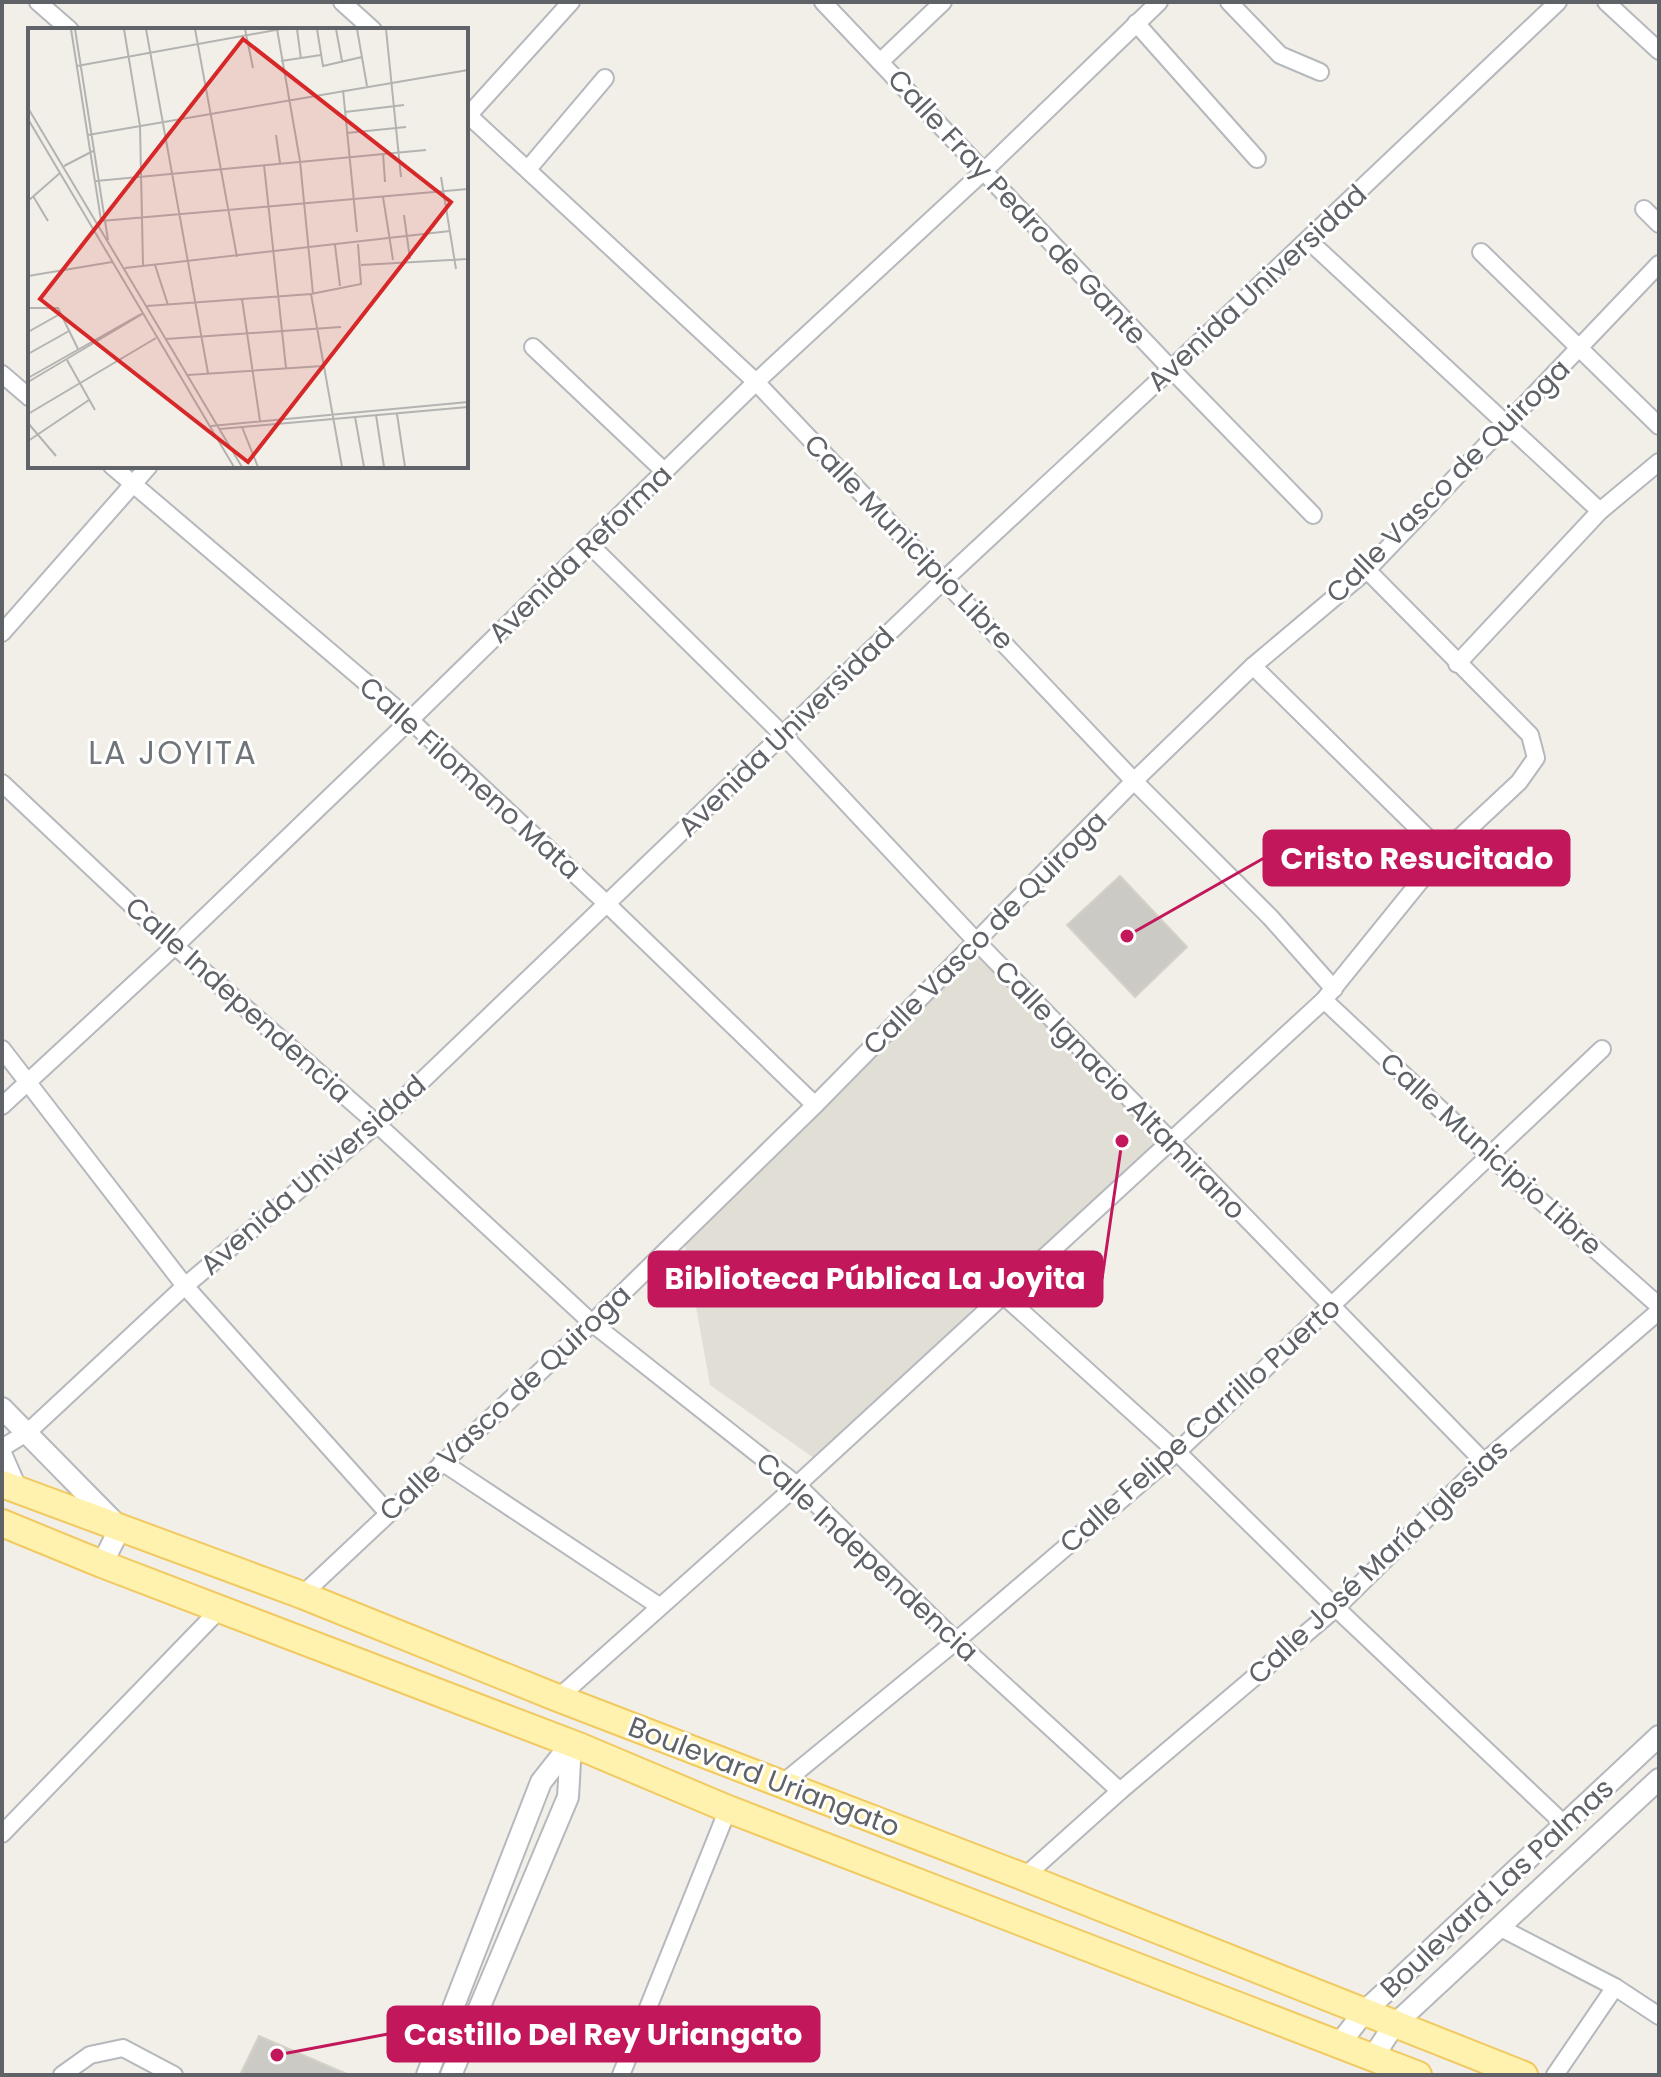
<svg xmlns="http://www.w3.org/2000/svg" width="1661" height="2077" font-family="Poppins,sans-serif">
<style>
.education{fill:#e1ded6}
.building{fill:#cccac5;stroke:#d6d1c6;stroke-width:2}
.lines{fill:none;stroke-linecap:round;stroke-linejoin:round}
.minor-casing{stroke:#b5b8bc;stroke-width:20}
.tertiary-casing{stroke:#b5b8bc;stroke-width:24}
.primary-casing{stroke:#f2c960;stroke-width:30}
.minor{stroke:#fff;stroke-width:16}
.tertiary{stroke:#fff;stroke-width:20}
.primary{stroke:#fff2af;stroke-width:26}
.labels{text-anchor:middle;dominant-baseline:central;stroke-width:6;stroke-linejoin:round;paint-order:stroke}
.street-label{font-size:28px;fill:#5f6368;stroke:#fff}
.quarter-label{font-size:32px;letter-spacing:2px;fill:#70757a;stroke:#fff}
.inset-road{fill:none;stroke:#b3b3b1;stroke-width:2}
.view{fill:#d62828;fill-opacity:0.15;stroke:#d62828;stroke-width:4}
.inset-edge{fill:none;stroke:#5f6368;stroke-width:4}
.leader{fill:none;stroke:#c2185b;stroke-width:3}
.callout-dot{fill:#c2185b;stroke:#fff;stroke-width:3}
.callout{fill:#c2185b;stroke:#c2185b;stroke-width:3}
.callout-label{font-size:30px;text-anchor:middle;font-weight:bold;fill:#fff}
</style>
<rect width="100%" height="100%" fill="#f1efe8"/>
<path class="education" d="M976,941L1173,1142L821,1463L710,1385L683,1234Z"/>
<g class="building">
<path d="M1120,876L1187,947L1135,997L1067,925Z"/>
<path d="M259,2036L349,2075H240Z"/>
</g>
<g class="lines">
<defs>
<g id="minor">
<path d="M38,2L70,30"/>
<path d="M342,2L373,30"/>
<path d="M823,2L1171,369L1313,515"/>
<path d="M1229,2L1280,55L1320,72"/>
<path d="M1606,2L1659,51"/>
<path d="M1136,23L1257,159"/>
<path d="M880,62L943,2"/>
<path d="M466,113L756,382L1134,781L1270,917L1334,989"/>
<path d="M466,118L571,2"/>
<path d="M528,169L605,78"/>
<path d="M1644,209L1659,224"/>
<path d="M1308,240L1600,511"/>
<path d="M1481,252L1659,426"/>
<path d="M533,347L664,471"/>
<path d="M2,374L30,398"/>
<path d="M112,466L410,720L607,904L815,1105"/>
<path d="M590,545L783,735L976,941L1484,1462"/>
<path d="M2,633L149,466"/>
<path d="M1457,664L1600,511L1659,462"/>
<path d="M1253,666L1443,853"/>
<path d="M2,783L175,946L377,1124L592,1323L797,1485L956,1641L1120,1791"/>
<path d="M1324,1000L1489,1155L1659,1306"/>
<path d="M2,1049L185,1286L388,1513"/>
<path d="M2,1106L175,946L410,720L756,382L984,171L1159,2"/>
<path d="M1002,1294L1177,1452L1336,1608L1565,1825"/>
<path d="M2,1448L28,1432L185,1286L377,1124L945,579L1171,369L1558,2"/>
<path d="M442,1462L659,1606"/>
<path d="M302,1595L592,1323L815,1105L1134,781L1253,666L1367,570L1659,264"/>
<path d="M558,1698L797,1485L1324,1000L1443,853L1519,782L1536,758L1530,735L1367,570"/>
<path d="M783,1783L956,1641L1177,1452L1602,1049"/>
<path d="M2,1834L220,1609"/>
<path d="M1024,1877L1120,1791L1336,1608L1484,1462L1659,1311"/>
<path d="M1499,1927L1615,1987L1659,2016"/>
<path d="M62,2075L90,2055L123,2048L174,2075"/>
<path d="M621,2075L728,1809"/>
<path d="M1555,2075L1615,1987"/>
</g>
<g id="tertiary">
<path d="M2,1408L120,1528L102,1564"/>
<path d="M2,1456L17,1490"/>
<path d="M1340,2043L1365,2011L1659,1736"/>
<path d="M1373,2057L1394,2025L1659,1779"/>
<path d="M427,2075L541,1782L571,1744"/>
<path d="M451,2075L568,1797L571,1744"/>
</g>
<g id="primary">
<path d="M2,1484L302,1595L558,1698L1024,1877L1524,2075"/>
<path d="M2,1523L102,1564L581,1747L728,1809L1418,2075"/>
</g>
</defs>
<use href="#minor" class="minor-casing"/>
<use href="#tertiary" class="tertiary-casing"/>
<use href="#primary" class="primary-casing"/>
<use href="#minor" class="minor"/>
<use href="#tertiary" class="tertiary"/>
<use href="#primary" class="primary"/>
</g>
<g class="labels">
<g class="street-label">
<text transform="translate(1017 207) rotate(47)">Calle Fray Pedro de Gante</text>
<text transform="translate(1257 288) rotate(-43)">Avenida Universidad</text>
<text transform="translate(1448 481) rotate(-45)">Calle Vasco de Quiroga</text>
<text transform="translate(909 542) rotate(46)">Calle Municipio Libre</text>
<text transform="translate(580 554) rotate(-44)">Avenida Reforma</text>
<text transform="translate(786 732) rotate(-44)">Avenida Universidad</text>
<text transform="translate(470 778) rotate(42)">Calle Filomeno Mata</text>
<text transform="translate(985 933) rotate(-45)">Calle Vasco de Quiroga</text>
<text transform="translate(238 1000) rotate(42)">Calle Independencia</text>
<text transform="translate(1120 1090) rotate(46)">Calle Ignacio Altamirano</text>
<text transform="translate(1491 1154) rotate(42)">Calle Municipio Libre</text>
<text transform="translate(313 1175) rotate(-41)">Avenida Universidad</text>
<text transform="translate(505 1403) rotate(-43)">Calle Vasco de Quiroga</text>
<text transform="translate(1200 1425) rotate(-42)">Calle Felipe Carrillo Puerto</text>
<text transform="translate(867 1557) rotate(43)">Calle Independencia</text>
<text transform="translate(1378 1562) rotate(-43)">Calle José María Iglesias</text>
<text transform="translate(764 1777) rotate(21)">Boulevard Uriangato</text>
<text transform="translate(1497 1888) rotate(-43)">Boulevard Las Palmas</text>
</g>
<g class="quarter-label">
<text x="173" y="752">LA JOYITA</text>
</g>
</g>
<g transform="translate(28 28)">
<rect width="440" height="440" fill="#f1efe8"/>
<path class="inset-road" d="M43,1L73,192M47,1L80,212M96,1L112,98L115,237M118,1L180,345M167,1L209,229M217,1L225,40M249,1L272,133L285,266M269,1L273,31M289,1L295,38L334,29M308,1L314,33M329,1L339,58M358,1L373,149M253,33L293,27M49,38L253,1M315,62L329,204M0,80L214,439M317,84L376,77M0,91L206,439M319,105L378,99M60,107L440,42M248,107L252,135M355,125L357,154M236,137L258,340M36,138L65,123M413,149L428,241M68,153L398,122M5,168L20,193M355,169L365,232M0,173L32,145M376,187L382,231M73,193L440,161M307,217L312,258M127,237L140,277M333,237L440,231M97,240L422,203M0,248L84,234M283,266L314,439M214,271L232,393M119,278L283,266L333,256L330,216M0,280H30L50,321M0,304L32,286M138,311L313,299M0,326L41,303M39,332L67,382M160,347L295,338M0,350L113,286M0,354L116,285M0,386L128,310M369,386L377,439M348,387L356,439M327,389L336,439M0,395L28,428M183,398L440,374M214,399L230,439M192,401L440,379M0,413L61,372"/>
<path class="view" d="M215,11L423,174L220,434L12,271Z"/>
<rect width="440" height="440" class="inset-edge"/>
</g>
<path class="leader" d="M1127 936L1264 858M1122 1141L1102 1279M277 2055L388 2034"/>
<g class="callout-dot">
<circle cx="1127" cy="936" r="8"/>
<circle cx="1122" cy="1141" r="8"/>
<circle cx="277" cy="2055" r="8"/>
</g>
<g class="callout">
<rect x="1264" y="831" width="305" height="54" rx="8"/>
<rect x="649" y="1252" width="453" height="54" rx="8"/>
<rect x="388" y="2007" width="431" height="54" rx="8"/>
</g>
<g class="callout-label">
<text x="1417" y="869">Cristo Resucitado</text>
<text x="875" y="1289">Biblioteca Pública La Joyita</text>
<text x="603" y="2045">Castillo Del Rey Uriangato</text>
</g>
<rect width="1661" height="2077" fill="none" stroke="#5f6368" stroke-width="8"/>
</svg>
